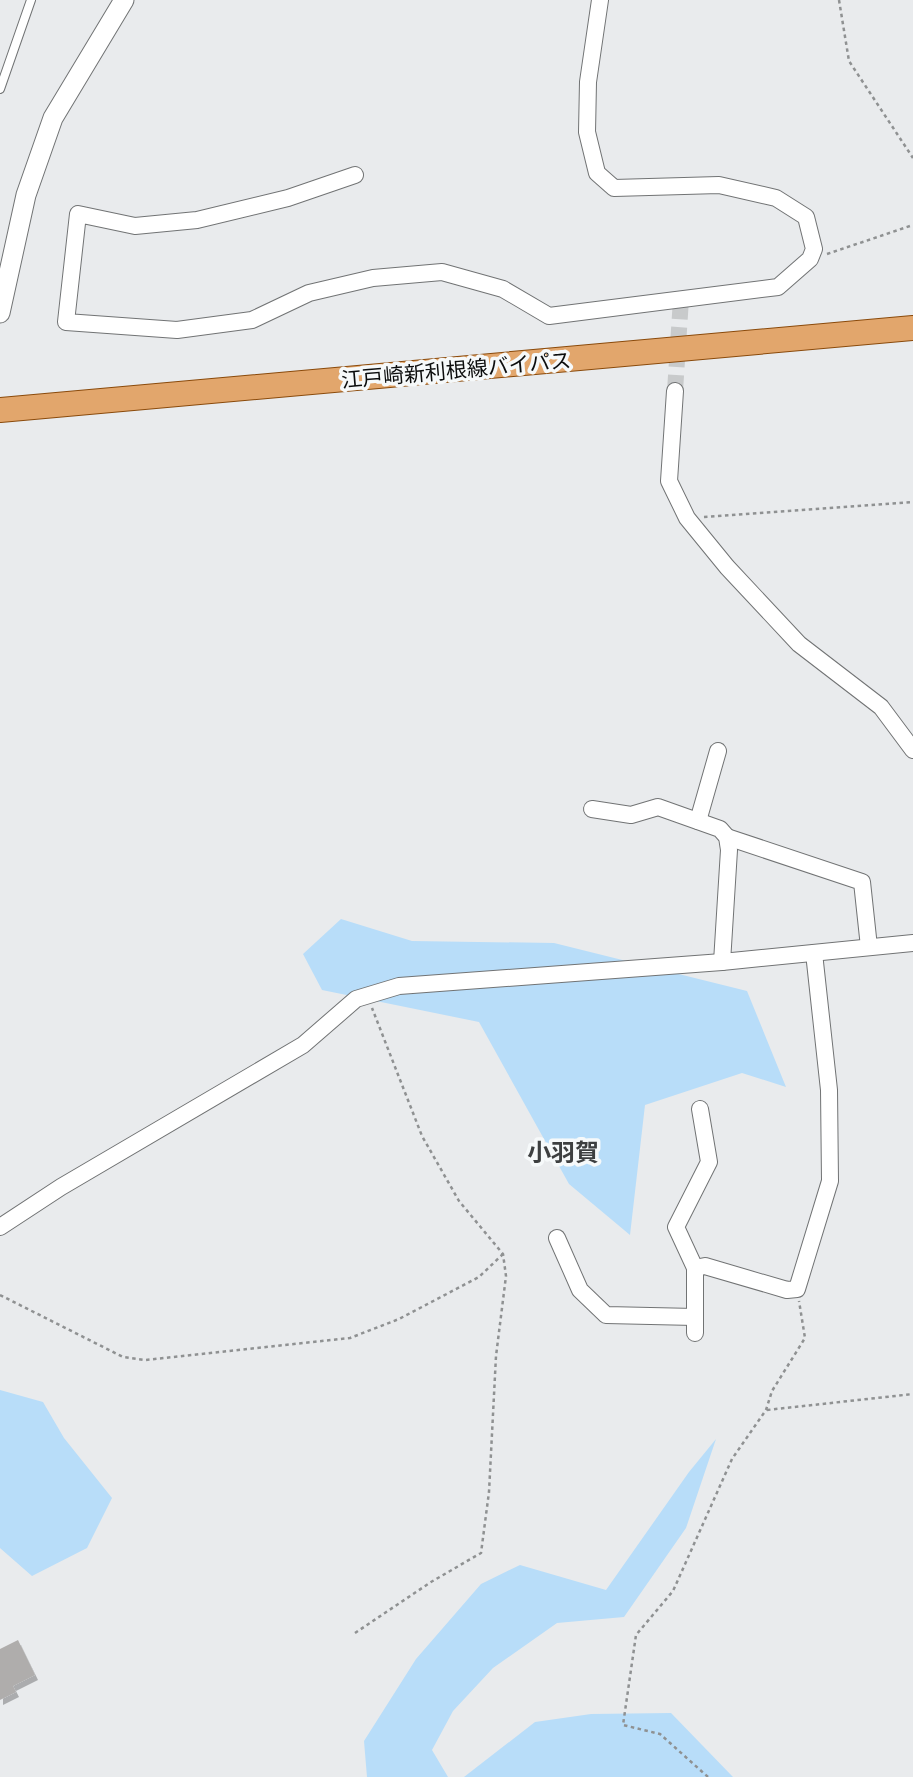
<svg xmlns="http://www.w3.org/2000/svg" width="913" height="1777" font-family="'Exo 2','Noto Sans JP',sans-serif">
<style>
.green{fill:#b8ddf9}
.building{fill:#afadac;filter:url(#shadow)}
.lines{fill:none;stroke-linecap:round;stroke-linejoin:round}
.minor-tunnel{stroke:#c8cacb;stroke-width:16;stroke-dasharray:16 8;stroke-linecap:butt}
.service-casing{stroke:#717374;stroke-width:10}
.minor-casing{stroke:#717374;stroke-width:18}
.tertiary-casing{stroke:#717374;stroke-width:21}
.primary-casing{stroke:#8a4a0b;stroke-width:26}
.path{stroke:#8f9192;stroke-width:2.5;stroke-dasharray:3.5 3.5;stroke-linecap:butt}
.service{stroke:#fff;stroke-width:8}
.minor{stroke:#fff;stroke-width:16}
.tertiary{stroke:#fff;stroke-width:19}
.primary{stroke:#e2a66c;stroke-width:24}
.labels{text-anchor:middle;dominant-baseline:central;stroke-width:7;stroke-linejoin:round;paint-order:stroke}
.street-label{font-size:21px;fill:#0c0d0d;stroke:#f6f9fa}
.quarter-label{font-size:24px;font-weight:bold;fill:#3d3f40;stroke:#f6f9fa}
</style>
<defs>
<filter id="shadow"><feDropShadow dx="3" dy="5" stdDeviation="0" flood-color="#0004"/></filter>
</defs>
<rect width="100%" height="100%" fill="#e9ebed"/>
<g class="green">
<path d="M341,919L412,941L554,943L747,991L786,1087L742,1073L645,1105L630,1235L569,1184L479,1022L322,990L303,954Z"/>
<path d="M0,1390L43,1402L64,1438L112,1498L87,1548L32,1576L0,1548Z"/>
<path d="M716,1439L686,1528L624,1617L557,1623L493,1668L453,1711L432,1750L448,1777H367L364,1741L416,1659L481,1584L520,1565L606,1590L689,1472Z"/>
<path d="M671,1713L733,1777H464L535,1722L591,1714Z"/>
</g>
<path class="building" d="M18,1640L35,1675L13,1686L16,1692L0,1700V1649Z"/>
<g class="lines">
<path class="minor-tunnel" d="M675,391L681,299"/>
<defs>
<path id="service" d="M0,89L31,0"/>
<g id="minor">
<path d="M355,175L288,198L197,220L135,226L78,214L66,322L177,330L252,320L309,293L373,278L442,272L503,289L549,316L778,287L810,259L814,249L806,217L776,198L719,185L614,188L597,173L587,132L588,82L600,0"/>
<path d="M675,391L669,481L687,518L727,567L799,644L881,707L913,750"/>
<path d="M592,809L631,815L658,807L720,829L727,837L729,850L722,962"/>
<path d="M698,821L718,751"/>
<path d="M727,837L862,882L869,947"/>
<path d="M0,1227L61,1187L303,1045L356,999L399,986L722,962L913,943"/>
<path d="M557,1238L580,1290L606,1315L695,1317"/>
<path d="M695,1268L676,1227L709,1162L700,1109"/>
<path d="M695,1333V1268L705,1266L787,1290L797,1289L830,1181L829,1090L814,953"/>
</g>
<path id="tertiary" d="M0,313L26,195L53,118L124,0"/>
<path id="primary" d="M0,410L913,328"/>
</defs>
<use href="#service" class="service-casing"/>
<use href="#minor" class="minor-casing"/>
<use href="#tertiary" class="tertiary-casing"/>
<use href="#primary" class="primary-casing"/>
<g class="path">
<path d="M839,0L849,61L913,158"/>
<path d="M827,254L913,225"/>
<path d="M704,517L913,502"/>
<path d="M0,1295L123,1357L145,1360L350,1338L399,1319L479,1277L503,1254"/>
<path d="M767,1410L913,1394"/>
<path d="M355,1633L431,1582L481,1553L489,1492L496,1356L506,1276L503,1254L459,1201L422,1136L372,1008"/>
<path d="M708,1777L660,1734L623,1725L636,1635L673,1591L732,1459L766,1410L772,1391L805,1338L799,1301"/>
</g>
<use href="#service" class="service"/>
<use href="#minor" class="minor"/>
<use href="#tertiary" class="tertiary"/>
<use href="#primary" class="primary"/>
</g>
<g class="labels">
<g class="street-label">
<text transform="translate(456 369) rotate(-5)">江戸崎新利根線バイパス</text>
</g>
<g class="quarter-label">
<text x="563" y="1151">小羽賀</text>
</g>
</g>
</svg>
